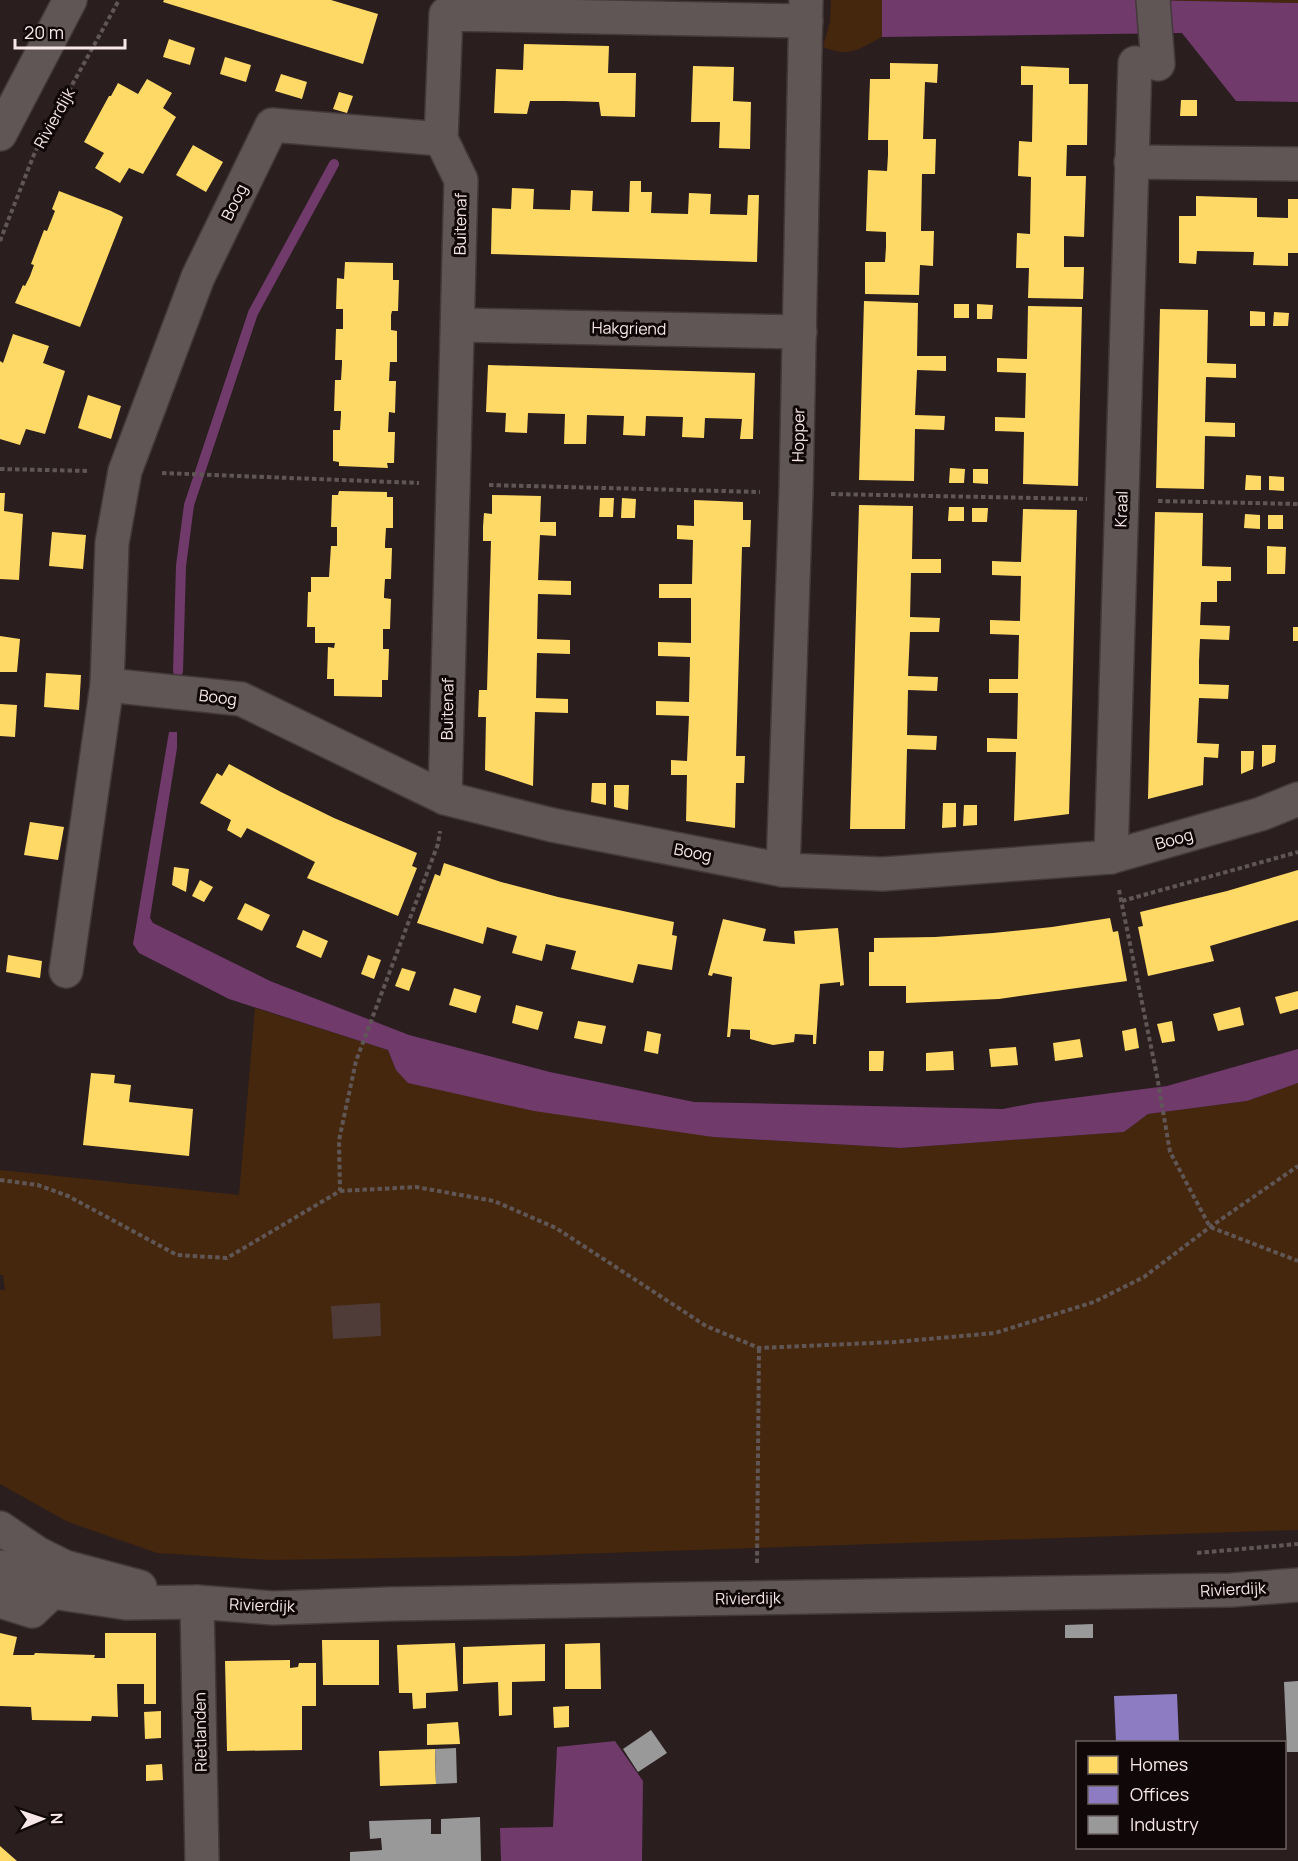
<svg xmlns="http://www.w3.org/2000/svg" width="1298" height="1861" font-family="Manrope,sans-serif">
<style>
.green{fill:#44270c}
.water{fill:#703a6b}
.homes{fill:#ffd966}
.offices{fill:#8e7cc3}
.industry{fill:#999}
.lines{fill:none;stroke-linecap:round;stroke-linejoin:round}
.stream{stroke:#703a6b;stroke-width:10}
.building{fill:#4f3b38}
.minor-casing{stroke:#43393a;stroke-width:36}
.path{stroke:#605656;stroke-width:4;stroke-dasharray:4.5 3;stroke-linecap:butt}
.minor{stroke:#605656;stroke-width:33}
.labels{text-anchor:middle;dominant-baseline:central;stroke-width:6;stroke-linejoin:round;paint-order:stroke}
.street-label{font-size:16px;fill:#f7e7e8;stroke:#100708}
</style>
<rect width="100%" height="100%" fill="#2a1e1f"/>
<g class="green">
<path d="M831,0H882V37C859,49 850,58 823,47L830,22Z"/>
<path d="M1141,0H1298V3Z"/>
<path d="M255,1008L388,1050L396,1070L713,1137L901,1148L1124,1132L1148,1114L1247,1101L1298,1083V1530L517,1556L270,1560L157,1553L68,1522L0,1484V1290H5L3,1275H0V1170L239,1195Z"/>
</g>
<g class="water">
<path d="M882,0H1141L1298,3V102L1236,101L1182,33L882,37Z"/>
<path d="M169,732H177V748L150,918L153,923L270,981L409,1035L550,1072L694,1102L1003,1109L1034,1103L1167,1086L1298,1049V1083L1247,1101L1148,1114L1124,1132L901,1148L713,1137L534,1111L408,1083L396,1070L388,1050L229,999L139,953L133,944Z"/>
<path d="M615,1741L643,1781L642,1861H501L500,1828L553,1827L557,1747Z"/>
</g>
<g class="homes">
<path d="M164,0H331L378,14L363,64L163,2Z"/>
<path d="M169,39L195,48L190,65L163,57Z"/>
<path d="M524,44L609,46L608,73H636L635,117L601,116L599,102L565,101H530L527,114L494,113L496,69L523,70Z"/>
<path d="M225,57L251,65L246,82L220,74Z"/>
<path d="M890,63L938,64L937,83L925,82L923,139H936L935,174H922L921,231H934L933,266L920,265L919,295L865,294V262H885L886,247V232L866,231L868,170L887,171L888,155V140H868L870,79H890Z"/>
<path d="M693,66L734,67L733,101L751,102L750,149L719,148L720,122H691Z"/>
<path d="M1021,66L1069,68V84H1088L1087,145H1067L1066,176H1086L1084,237L1064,236V267H1084L1083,299L1028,298L1029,268H1016L1017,233L1030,234L1031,177L1018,176L1019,141L1032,142L1033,85H1021Z"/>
<path d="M281,74L307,82L302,99L275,91Z"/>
<path d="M147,79L172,93L163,108L176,117L143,174L129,168L120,183L95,168L104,153L84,142L109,96H111L118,83L138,94Z"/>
<path d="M339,92L353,96L347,113L333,109Z"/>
<path d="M1181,100H1197V116H1180Z"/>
<path d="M193,145L223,162L206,192L176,175Z"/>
<path d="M630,181H641V192H652L651,213L688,214L689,193L711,194L710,214L747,215L748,195H759L757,262L491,254L492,208L511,209L512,188L534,189L533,209L570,210L571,190L593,191L592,211L629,212Z"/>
<path d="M59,191L111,211L123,217L80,327L15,303L23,285L25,286L30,276L34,265L31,264L44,230L47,231L55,211L52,209Z"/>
<path d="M1196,196L1257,198V217L1288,218V199H1298V253H1288V266L1253,265L1254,252L1197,251L1196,264L1179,263V216H1196Z"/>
<path d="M345,262L393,263V280H399L398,311H392L391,315V330L397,331V362H390L389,381H396L395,413L389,412L388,432H395L394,463H387L388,468L339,466V462L333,461V430H340L341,415V411H334L335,380H341L342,364V360H335L336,329H343V309H336L337,278L344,279Z"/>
<path d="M864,301L918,303L917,356H946V371L917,370L915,415L945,416L944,430L915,429L914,481L859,480Z"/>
<rect x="954" y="304" width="15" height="14"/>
<path d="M977,304L993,305L992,319H977Z"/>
<path d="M1028,306L1082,307L1078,486L1023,484L1024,432L995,431V417L1025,418L1026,373L997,372V358L1027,359Z"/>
<path d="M1160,309L1208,310L1207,363L1236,364V378L1206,377L1205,422L1235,423V437L1205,436L1204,489L1156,488Z"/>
<path d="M1250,311L1265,312V326H1250Z"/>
<path d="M1274,312L1289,313L1288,326H1273Z"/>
<path d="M13,334L49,346L43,363L65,371L45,434L26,429L20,445L0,439V361L3,363Z"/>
<path d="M488,365L755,373L753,439H740L742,419L705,418L704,438L682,437L683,417L646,416L645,436L623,435L624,416L587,415L586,444H564L565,414L528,413L527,433L505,432L506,413L486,412Z"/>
<path d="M88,395L121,406L111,439L78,428Z"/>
<path d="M950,468L965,469L964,483H949Z"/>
<path d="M973,469H988V484L973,483Z"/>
<path d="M1246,475L1261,476V490H1245Z"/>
<path d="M1269,476L1284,477V491L1269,490Z"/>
<path d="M339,491L387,492V497H393V528H386L385,544V548H392L391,579H385L384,595V598L391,599L390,629H383V649H389L388,680H382V697L334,696V679H327L328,647L334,648L335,643H315V627H307L308,592H311V577H329L331,546H337V527H331L332,495H338Z"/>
<path d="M0,493H5L4,511L23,514L19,580L0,579Z"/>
<path d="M492,495L541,496L540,522H556V536L540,535L538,580L571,581V595L538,594L537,639L570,640V654L537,653L536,698L568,699V713L535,712L533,786L485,770L486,717H478L479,690H487L491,541H483V527L484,513L492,514Z"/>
<path d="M600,498H614L613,517H599Z"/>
<path d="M622,498L636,499L635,518H621Z"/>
<path d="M694,500L743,502V520H751L750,547H742L736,756H745L744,783H736L735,828L686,821L687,775H671V760L687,761L689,716L656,715V701L689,702L690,657L658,656V642L691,643V598H659V584H692L693,540L677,539V525L694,526Z"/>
<path d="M859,505L913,506L912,559H941V573H911L910,617L940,618L939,632H910L908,676L938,677L937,691L908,690L907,735L937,736L936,750L907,749L905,829H850Z"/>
<path d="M949,507H964V521H948Z"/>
<path d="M972,508H988L987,522H972Z"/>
<path d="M1023,509L1077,510L1071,747L1069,814L1014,821L1016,752H987V738L1017,739L1018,693H989V679H1018L1019,635L990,634V620L1020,621L1021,576L992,575V561L1021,562Z"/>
<path d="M1155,512L1203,513L1202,566L1231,567V581H1217V602H1201L1200,625L1230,626L1229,640L1200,639L1199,661V684L1229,685L1228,699L1199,698L1197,743L1219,744L1218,758L1204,757L1203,785L1148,799Z"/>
<path d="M1245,514L1260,515V529L1244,528Z"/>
<rect x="1268" y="515" width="15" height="14"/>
<path d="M52,532L86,535L83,569L49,566Z"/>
<path d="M1267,546L1286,547L1285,574H1267Z"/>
<rect x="1293" y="627" width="5" height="14"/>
<path d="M0,636L20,639L17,672H0Z"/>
<path d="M46,673L81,675L79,710L44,707Z"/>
<path d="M0,704L17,705L15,737L0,736Z"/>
<path d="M1262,745H1276L1275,762L1262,767Z"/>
<path d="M1241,751H1254L1253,769L1241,774Z"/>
<path d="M229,764L281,792L334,818L417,853L412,866L417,868L398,916L307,878L315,862L247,828L241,838L227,830L231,820L200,803L217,773L222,776Z"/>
<path d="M592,783H606V805L591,802Z"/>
<path d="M614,785H629L628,810L614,807Z"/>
<path d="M943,803H956V827L942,828Z"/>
<path d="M964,805H977V825L963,826Z"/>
<path d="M30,822L64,827L58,860L24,855Z"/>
<path d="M444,863L501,882L558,897L674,922L672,935L677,936L672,970L638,964L633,983L571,969L576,951L546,944L542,961L512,953L517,936L487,927L483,944L417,923L435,874L440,876Z"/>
<path d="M174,867L189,869L186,892L172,885Z"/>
<path d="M1298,870V920L1210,946L1214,961L1148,976L1138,927L1143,926L1140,912L1227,891Z"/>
<path d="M200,880L213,887L204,902L192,896Z"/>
<path d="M245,903L270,915L262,931L237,919Z"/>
<path d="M1110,918L1113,932L1118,931L1127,981L999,999L906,1003V986H869V952H874V938L935,937L993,933L1052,927Z"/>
<path d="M723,919L766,929L763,941L795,944L794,931L838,928L844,985L840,986V982L820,984L816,1044H813V1035L795,1034L794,1042L773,1045L750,1039V1030L731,1029L730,1037H727L732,977L713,973L712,976L708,975Z"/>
<path d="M303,930L328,941L321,958L296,947Z"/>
<path d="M8,955L42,961L40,978L6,972Z"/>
<path d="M368,955L381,960L374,979L361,974Z"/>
<path d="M402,968L416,972L409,991L395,986Z"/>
<path d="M454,988L481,996L476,1013L449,1005Z"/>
<path d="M1298,991V1009L1280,1014L1275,997Z"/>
<path d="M516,1005L543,1012L538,1030L512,1023Z"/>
<path d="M1240,1007L1244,1025L1218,1031L1213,1014Z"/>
<path d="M578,1021L606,1026L602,1044L574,1038Z"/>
<path d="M1172,1021L1175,1041L1162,1043L1157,1024Z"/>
<path d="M1136,1028L1139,1048L1125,1051L1122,1031Z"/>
<path d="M647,1031L661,1034L658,1054L644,1051Z"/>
<path d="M1080,1039L1083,1057L1055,1061L1053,1043Z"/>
<path d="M1016,1047L1018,1065L991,1067L989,1049Z"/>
<path d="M869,1051H884L883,1071H869Z"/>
<path d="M953,1051L954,1070L926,1071V1053Z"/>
<path d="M91,1073L115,1075L114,1083L131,1085L129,1102L193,1109L189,1156L83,1145Z"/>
<path d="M0,1633L17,1637L13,1655H34L35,1653L95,1655L94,1658H105V1633H156V1704H144V1684H117L118,1717L92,1716L91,1721L32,1720L31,1707L0,1706Z"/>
<path d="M322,1640H379V1685H323Z"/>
<path d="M455,1643L458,1691L426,1693V1708L413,1709L412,1693H399L397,1645Z"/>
<path d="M600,1643L601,1689H565V1644Z"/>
<path d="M545,1644V1681L512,1682V1715L499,1716L498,1682L463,1684V1647Z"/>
<path d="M290,1660V1668L298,1667L299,1663H316V1706H302V1750L227,1751L225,1661Z"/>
<path d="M569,1706V1727L554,1728L553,1707Z"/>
<path d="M161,1711V1738L145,1739L144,1712Z"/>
<path d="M458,1722L460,1744L427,1745V1724Z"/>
<path d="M435,1749L436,1784L380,1786L379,1751Z"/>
<path d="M162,1764L163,1780L146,1781V1765Z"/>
<path d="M0,1846L17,1861H0Z"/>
</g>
<path class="offices" d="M1177,1694L1179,1742H1116L1114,1696Z"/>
<g class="industry">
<path d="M1093,1624V1638H1065V1625Z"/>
<path d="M1298,1681V1752H1287L1284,1682Z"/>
<path d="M651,1730L667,1753L638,1772L623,1749Z"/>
<path d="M456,1748L457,1783L436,1784L435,1749Z"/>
<path d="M480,1817L481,1861H350V1852L382,1850L381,1838L370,1839L369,1821L431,1819V1834H441V1819Z"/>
</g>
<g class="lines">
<path class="stream" d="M178,671L181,566L189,505L253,313L334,164"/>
</g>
<path class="building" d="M380,1303L381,1336L333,1339L331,1306Z"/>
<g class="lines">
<defs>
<g id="minor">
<path d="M1153,0L1158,64"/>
<path d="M0,134L70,0"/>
<path d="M1131,162L1298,164"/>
<path d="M458,325L800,332"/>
<path d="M107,685L241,699L445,798L552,825L783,870L883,874L1111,857L1261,814L1298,799"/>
<path d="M445,798L461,180L441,139L446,14L806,21"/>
<path d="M1111,857L1135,63"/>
<path d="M783,870L796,492L806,0"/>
<path d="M66,971L107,685L112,543L125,471L198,277L272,125L441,139"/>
<path d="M0,1528L37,1553L65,1567L140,1587"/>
<path d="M0,1567L52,1592L126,1603L197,1602L273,1608L390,1604L1232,1590L1298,1585"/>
<path d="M0,1601L32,1611L52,1592L60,1576"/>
<path d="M197,1602L202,1861"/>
</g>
</defs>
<use href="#minor" class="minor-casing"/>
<g class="path">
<path d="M0,241L35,152L119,0"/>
<path d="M0,469L89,471"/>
<path d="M162,473L419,483"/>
<path d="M489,485L760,492"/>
<path d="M831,494L1087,499"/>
<path d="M1158,501L1298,504"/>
<path d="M1119,890L1157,1076L1170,1152L1210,1227L1298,1261"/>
<path d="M1122,901L1298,852"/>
<path d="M0,1180L38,1185L68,1196L177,1255L227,1258L340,1191L339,1140L356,1061L438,844L440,831"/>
<path d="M340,1191L416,1187L494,1201L556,1228L706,1326L759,1348L895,1342L995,1333L1094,1302L1144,1277L1210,1227L1298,1166"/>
<path d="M1197,1553L1298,1544"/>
<path d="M757,1563L759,1348"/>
</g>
<use href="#minor" class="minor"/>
</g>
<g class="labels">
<g class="street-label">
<text transform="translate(54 118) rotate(-61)">Rivierdijk</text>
<text transform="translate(234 202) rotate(-64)">Boog</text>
<text transform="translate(460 224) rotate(-89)">Buitenaf</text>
<text transform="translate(629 328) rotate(1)">Hakgriend</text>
<text transform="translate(798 435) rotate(-89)">Hopper</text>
<text transform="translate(1121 509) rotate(-88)">Kraal</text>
<text transform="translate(218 697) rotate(7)">Boog</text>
<text transform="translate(447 709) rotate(-89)">Buitenaf</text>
<text transform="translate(1174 839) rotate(-16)">Boog</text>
<text transform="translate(693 852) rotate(11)">Boog</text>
<text transform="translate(1233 1589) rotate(-3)">Rivierdijk</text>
<text transform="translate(748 1598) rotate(-1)">Rivierdijk</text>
<text transform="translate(262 1605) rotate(2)">Rivierdijk</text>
<text transform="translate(200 1732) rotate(-91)">Rietlanden</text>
</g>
</g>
<rect x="1076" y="1741" width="210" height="108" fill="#100708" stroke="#6c6162" stroke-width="1.5"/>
<rect x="1088" y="1756" width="30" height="18" fill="#ffd966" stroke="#6c6162" stroke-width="1.5"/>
<text x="1130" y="1771" font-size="18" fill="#f7e7e8">Homes</text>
<rect x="1088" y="1786" width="30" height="18" fill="#8e7cc3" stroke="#6c6162" stroke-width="1.5"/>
<text x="1130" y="1801" font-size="18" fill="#f7e7e8">Offices</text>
<rect x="1088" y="1816" width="30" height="18" fill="#999999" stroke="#6c6162" stroke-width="1.5"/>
<text x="1130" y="1831" font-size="18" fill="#f7e7e8">Industry</text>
<g transform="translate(42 1819) rotate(88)" stroke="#100708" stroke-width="4.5" paint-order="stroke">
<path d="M0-4.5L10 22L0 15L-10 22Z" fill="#f7e7e8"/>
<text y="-9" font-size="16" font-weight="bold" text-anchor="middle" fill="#f7e7e8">N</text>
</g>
<path d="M15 39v9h110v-9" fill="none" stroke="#f7e7e8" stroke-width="3"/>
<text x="24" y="39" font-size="18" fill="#f7e7e8" stroke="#100708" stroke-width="4.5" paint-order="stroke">20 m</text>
</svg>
